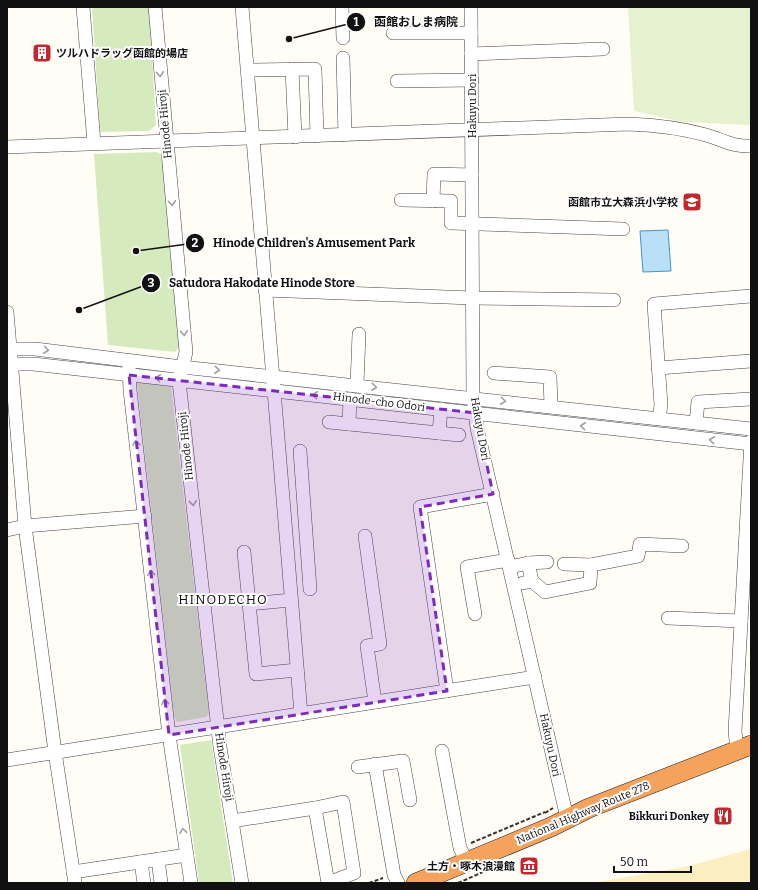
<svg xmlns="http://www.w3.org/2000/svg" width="758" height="890" font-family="Bitter,'Noto Sans JP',serif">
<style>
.green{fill:#d5ebbd}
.sand{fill:#fbeec1}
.pitch{fill:#e6f2cf}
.water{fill:#b9e0f7;stroke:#3f96cf}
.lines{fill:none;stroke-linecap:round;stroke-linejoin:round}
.minor-casing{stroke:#444;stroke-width:14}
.highway-casing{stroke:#222;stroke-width:20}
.path{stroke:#333;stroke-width:2;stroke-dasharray:4 2;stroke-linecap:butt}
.minor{stroke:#fff;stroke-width:13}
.highway{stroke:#f5a25d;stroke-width:19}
.oneway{stroke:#a0a0a0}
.marked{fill:#7b2cbf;fill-opacity:0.2;stroke:#7b2cbf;stroke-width:3;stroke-dasharray:8 5;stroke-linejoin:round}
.labels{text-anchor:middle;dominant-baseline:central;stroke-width:4;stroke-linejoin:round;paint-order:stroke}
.poi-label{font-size:11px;font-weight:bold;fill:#111;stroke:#fff;text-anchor:end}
.street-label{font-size:11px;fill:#111;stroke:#fff}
.quarter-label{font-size:13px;letter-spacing:1px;fill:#111;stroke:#fff}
.leader{fill:none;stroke:#111;stroke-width:1.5}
.callout-dot{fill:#111;stroke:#fff;stroke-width:1.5}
.mark-label{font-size:12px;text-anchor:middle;font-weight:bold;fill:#fff}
.callout-label{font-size:12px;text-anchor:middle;font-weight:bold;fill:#111;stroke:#fff;stroke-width:4;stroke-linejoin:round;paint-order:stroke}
</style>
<rect width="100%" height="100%" fill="#fffdf5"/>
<g class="green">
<path d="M92,7H149L156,125L149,131L100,132Z"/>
<path d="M157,152L163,156L179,347L175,352L108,345L94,154Z"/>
<path d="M137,382L171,386L209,713L206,717L177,722L174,716Z"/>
<path d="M211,740L233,883H199L180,745Z"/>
</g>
<path class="sand" d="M751,849V883H593L684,867Z"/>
<path class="pitch" d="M628,7H751V123L749,125L683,122L634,111Z"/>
<path class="water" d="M668,230L671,271L643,272L640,231Z"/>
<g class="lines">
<defs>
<g id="minor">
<path d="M83,7L94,143"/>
<path d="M155,7L186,352L179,381L220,747L242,883"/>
<path d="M242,7L301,714"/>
<path d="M342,7L343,38"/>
<path d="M471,7L473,397L477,428L567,818"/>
<path d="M393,33H471"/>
<path d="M471,54L603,49"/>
<path d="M343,58L345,135"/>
<path d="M292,69L295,137"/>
<path d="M248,70L315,69L317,136"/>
<path d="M397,81L472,80"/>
<path d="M7,147L628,124C654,125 681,128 706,135C723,140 733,147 751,146"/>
<path d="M401,200L451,201V223L623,229"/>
<path d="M433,201L434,174L472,175"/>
<path d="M265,290L472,298L614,300"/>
<path d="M7,312L25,526L55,752L75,883"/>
<path d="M7,349H35L182,367L751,429"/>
<path d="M7,364H33L751,444"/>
<path d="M129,367L130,390L169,735L191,883"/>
<path d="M658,368L751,361"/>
<path d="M494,373L550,377L551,406"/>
<path d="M357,385L359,334"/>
<path d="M659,418L661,405L654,304L751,296"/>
<path d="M329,422L459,435"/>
<path d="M696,423L698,402L751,399"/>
<path d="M349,424L350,399"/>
<path d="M439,433L441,409"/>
<path d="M300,451L310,589"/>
<path d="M7,530L25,526L145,516"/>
<path d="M365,536L380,644L367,646L375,702"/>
<path d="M244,552L256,674L297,670"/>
<path d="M528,563L547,562"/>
<path d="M564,564L591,565"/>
<path d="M510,567L528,563L532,581L523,583"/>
<path d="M532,581L545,592L590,583L591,565L638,556L640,544L682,546"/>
<path d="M249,604L291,600"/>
<path d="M475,614L467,567L508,560"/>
<path d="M668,618L741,621"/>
<path d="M447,691L420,507L493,494"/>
<path d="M737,750L735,731L751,441"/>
<path d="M442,751L460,848L467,862"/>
<path d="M7,760L535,677"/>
<path d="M375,764L394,875L398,883"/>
<path d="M358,767L403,761L410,800"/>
<path d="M232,821L315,808"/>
<path d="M158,859L161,883"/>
<path d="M141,862L144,883"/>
<path d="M73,872L187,855"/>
<path d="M328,883L354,873L343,802L315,808L328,883"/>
</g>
<path id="highway" d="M416,883L551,827L589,808L751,745"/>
</defs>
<use href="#minor" class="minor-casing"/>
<use href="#highway" class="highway-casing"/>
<g class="path">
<path d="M545,813L553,808"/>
<path d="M471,843L545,812"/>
<path d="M369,883L383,878"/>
<path d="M458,883L492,868"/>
</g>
<use href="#minor" class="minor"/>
<use href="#highway" class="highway"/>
</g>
<defs><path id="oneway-chevron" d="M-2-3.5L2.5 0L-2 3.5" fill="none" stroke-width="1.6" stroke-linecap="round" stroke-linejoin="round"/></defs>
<g class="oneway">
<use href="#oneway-chevron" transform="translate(160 74) rotate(85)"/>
<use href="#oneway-chevron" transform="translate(172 203) rotate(85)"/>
<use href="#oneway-chevron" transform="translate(184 333) rotate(85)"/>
<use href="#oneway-chevron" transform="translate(46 350) rotate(7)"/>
<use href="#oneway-chevron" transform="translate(217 370) rotate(6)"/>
<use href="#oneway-chevron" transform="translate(158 378) rotate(-173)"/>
<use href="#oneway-chevron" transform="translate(374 387) rotate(6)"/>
<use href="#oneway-chevron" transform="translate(315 395) rotate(-173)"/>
<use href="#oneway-chevron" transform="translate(503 401) rotate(7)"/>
<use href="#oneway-chevron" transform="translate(583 426) rotate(-174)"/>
<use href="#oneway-chevron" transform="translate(712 440) rotate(-174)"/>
<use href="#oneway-chevron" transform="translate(136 443) rotate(-97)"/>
<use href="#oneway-chevron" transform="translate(193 503) rotate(84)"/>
<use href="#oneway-chevron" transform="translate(151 573) rotate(-96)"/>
<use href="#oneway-chevron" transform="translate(165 702) rotate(-96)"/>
<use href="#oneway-chevron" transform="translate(183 831) rotate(-99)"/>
</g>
<path class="marked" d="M129,375L476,413L493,494L420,507L447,691L169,735Z"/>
<defs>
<symbol id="building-square" viewBox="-11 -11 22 22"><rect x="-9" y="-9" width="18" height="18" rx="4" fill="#c4262e" stroke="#fff"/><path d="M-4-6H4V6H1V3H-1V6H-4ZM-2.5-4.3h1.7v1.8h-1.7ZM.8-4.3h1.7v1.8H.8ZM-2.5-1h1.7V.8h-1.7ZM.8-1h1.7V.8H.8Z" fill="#fff"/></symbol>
<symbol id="school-square" viewBox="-11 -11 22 22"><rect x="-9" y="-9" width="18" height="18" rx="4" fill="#c4262e" stroke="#fff"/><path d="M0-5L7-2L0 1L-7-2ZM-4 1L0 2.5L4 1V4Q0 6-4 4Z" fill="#fff"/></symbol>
<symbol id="restaurant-square" viewBox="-11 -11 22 22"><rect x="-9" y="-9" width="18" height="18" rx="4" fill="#c4262e" stroke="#fff"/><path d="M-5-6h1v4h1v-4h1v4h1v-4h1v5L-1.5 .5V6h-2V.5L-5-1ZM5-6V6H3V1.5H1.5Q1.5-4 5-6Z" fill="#fff"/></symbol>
<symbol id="museum-square" viewBox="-11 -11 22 22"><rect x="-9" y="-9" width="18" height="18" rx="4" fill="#c4262e" stroke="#fff"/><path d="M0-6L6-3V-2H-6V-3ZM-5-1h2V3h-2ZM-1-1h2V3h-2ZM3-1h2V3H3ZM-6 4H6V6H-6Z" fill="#fff"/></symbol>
</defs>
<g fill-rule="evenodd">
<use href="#building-square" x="31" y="42" width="22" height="22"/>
<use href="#school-square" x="681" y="191" width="22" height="22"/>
<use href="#restaurant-square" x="712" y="805" width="22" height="22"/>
<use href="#museum-square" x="518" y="855" width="22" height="22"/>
</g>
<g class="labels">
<g class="poi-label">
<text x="56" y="53" text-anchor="start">ツルハドラッグ函館的場店</text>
<text x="678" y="202">函館市立大森浜小学校</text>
<text x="709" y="816">Bikkuri Donkey</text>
<text x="515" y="866">土方・啄木浪漫館</text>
</g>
<g class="street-label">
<text transform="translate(472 106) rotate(-90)">Hakuyu Dori</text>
<text transform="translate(165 124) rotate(-95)">Hinode Hiroji</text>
<text transform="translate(379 402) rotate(7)">Hinode-cho Odori</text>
<text transform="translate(480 429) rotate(80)">Hakuyu Dori</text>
<text transform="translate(186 446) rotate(-96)">Hinode Hiroji</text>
<text transform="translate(550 745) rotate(78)">Hakuyu Dori</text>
<text transform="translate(224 767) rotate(81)">Hinode Hiroji</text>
<text transform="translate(583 813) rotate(-23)">National Highway Route 278</text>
</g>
<g class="quarter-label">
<text x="223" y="599">HINODECHO</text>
</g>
</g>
<path class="leader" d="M289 39L356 22M136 251L195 243M79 310L151 283"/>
<g class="callout-dot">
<circle cx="289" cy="39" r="4"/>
<circle cx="136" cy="251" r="4"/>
<circle cx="79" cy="310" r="4"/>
<circle cx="356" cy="22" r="10"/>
<circle cx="195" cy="243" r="10"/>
<circle cx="151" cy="283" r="10"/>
</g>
<g class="mark-label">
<text x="356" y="26">1</text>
<text x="195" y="247">2</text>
<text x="151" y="287">3</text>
</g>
<g class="callout-label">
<text x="416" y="26">函館おしま病院</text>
<text x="314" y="247">Hinode Children's Amusement Park</text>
<text x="262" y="287">Satudora Hakodate Hinode Store</text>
</g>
<rect width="758" height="890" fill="none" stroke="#111111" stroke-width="16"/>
<path d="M614 866v6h77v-6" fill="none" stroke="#111111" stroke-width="2"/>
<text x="620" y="866" font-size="12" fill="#111111" stroke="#ffffff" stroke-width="3" paint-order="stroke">50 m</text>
</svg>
